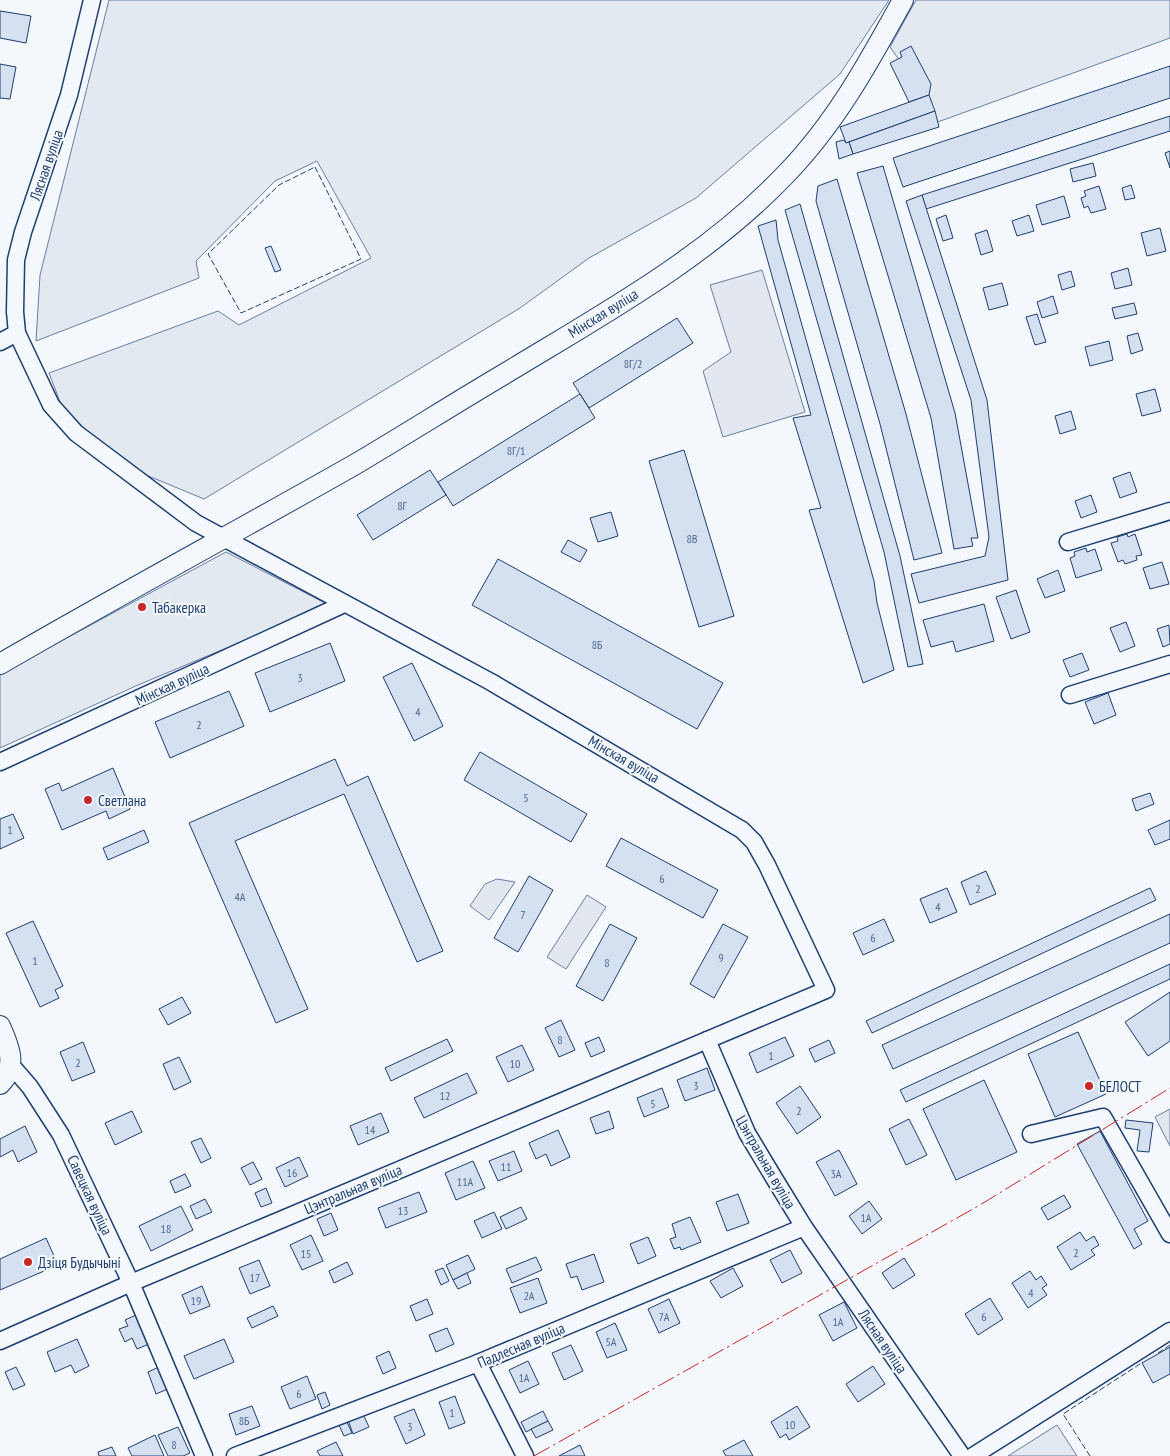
<svg xmlns="http://www.w3.org/2000/svg" width="1170" height="1456" font-family="'PT Sans Narrow',sans-serif">
<style>
.green{fill:#e3e9f0;stroke:#687fa3}
.parking{fill:#e3e8f0;stroke:#687fa3}
.building{fill:#d5e0f0;stroke:#1d3f73}
.lines{fill:none;stroke-linecap:round;stroke-linejoin:round}
.minor-casing{stroke:#1d3f73;stroke-width:19}
.major-casing{stroke:#1d3f73;stroke-width:22}
.minor{stroke:#f4f7fb;stroke-width:16}
.major{stroke:#f4f7fb;stroke-width:20}
.fence{stroke:#1d3f73;stroke-width:1;stroke-dasharray:6 2.5;stroke-linecap:butt}
.power{stroke:#c62828;stroke-width:1;stroke-dasharray:18 4 2.5 4;stroke-linecap:butt}
.poi-dot{fill:#c62828;stroke:#f4f7fb;stroke-width:2}
.labels{text-anchor:middle;dominant-baseline:central;stroke-width:4;stroke-linejoin:round;paint-order:stroke}
.number-label{font-size:12px;fill:#4b6792}
.street-label{font-size:15px;fill:#1d3f73;stroke:#f4f7fb}
.poi-label{font-size:15px;fill:#1d3f73;stroke:#f4f7fb;text-anchor:start}
</style>
<rect width="100%" height="100%" fill="#f4f7fb"/>
<g class="green">
<path d="M109,0H889L840,74L696,198L589,258L520,308L204,499L134,470L65,415L49,373L218,311L239,325L371,258L317,161L275,181L196,261L199,278L36,341L40,275Z"/>
<path d="M916,0H1170V38L921,128L904,67L890,47Z"/>
<path d="M226,552L329,605L138,685L0,748V674Z"/>
<path d="M1057,1425L1077,1456H1008Z"/>
</g>
<g class="parking">
<path d="M762,270L805,412L723,437L703,371L731,352L710,285Z"/>
<path d="M497,879L515,882L489,920L470,906L485,884Z"/>
<path d="M587,895L606,907L566,969L547,957Z"/>
<path d="M1170,1109V1146L1155,1117Z"/>
</g>
<g class="building">
<path d="M0,11L31,16L26,43L0,38Z"/>
<path d="M911,46L931,84L929,95L909,102L890,63L902,57L900,52Z"/>
<path d="M0,64L16,67L10,99L0,98Z"/>
<path d="M1170,66V98L903,187L893,158Z"/>
<path d="M929,95L935,111L846,143L840,127Z"/>
<path d="M935,111L939,127L853,154L849,142Z"/>
<path d="M1170,116V131L926,209L922,195Z"/>
<path d="M844,140L846,143L849,142L853,154L839,159L836,142Z"/>
<path d="M1170,151V168L1165,153Z"/>
<path d="M1093,163L1096,176L1073,182L1070,169Z"/>
<path d="M883,166L955,413L978,538H971L973,546L954,549L931,418L857,173Z"/>
<path d="M837,179L906,414L942,553L914,560L880,424L816,201L818,186Z"/>
<path d="M1131,185L1135,198L1125,200L1122,188Z"/>
<path d="M1099,186L1106,209L1091,213L1088,206L1084,208L1081,198L1086,196L1084,191Z"/>
<path d="M922,195L987,400L1008,580L919,603L911,574L985,556L989,537L971,400L906,201Z"/>
<path d="M1064,196L1070,217L1042,225L1036,205Z"/>
<path d="M800,204L900,556L923,664L908,667L884,552L785,210Z"/>
<path d="M946,215L953,238L943,241L936,219Z"/>
<path d="M1029,215L1034,231L1017,236L1012,221Z"/>
<path d="M776,220L778,240L874,581L877,603L894,670L863,683L809,510L821,508L793,418L811,415L758,226Z"/>
<path d="M1160,228L1166,251L1147,256L1141,233Z"/>
<path d="M987,230L993,251L981,255L975,234Z"/>
<path d="M271,246L281,270L275,272L265,248Z"/>
<path d="M1128,268L1132,285L1115,289L1111,273Z"/>
<path d="M1071,271L1075,286L1062,290L1058,275Z"/>
<path d="M1002,283L1008,305L989,310L983,288Z"/>
<path d="M1053,296L1058,313L1042,318L1037,302Z"/>
<path d="M1134,303L1137,314L1115,319L1112,308Z"/>
<path d="M1037,314L1046,342L1035,345L1026,317Z"/>
<path d="M677,318L693,343L589,408L573,383Z"/>
<path d="M1138,333L1143,350L1131,354L1127,336Z"/>
<path d="M1109,341L1113,360L1090,366L1085,347Z"/>
<path d="M1155,389L1161,411L1142,416L1136,394Z"/>
<path d="M580,394L595,418L453,506L438,482Z"/>
<path d="M1071,411L1076,429L1060,434L1055,416Z"/>
<path d="M684,450L734,616L699,627L649,461Z"/>
<path d="M430,470L446,495L373,540L357,515Z"/>
<path d="M1130,472L1137,492L1120,498L1113,478Z"/>
<path d="M1091,495L1097,512L1081,518L1075,501Z"/>
<path d="M611,512L618,536L598,542L590,518Z"/>
<path d="M1127,534L1128,537L1135,534L1142,555L1136,556L1137,560L1125,564L1123,560L1118,562L1111,543L1118,541L1117,537Z"/>
<path d="M568,540L587,550L580,562L561,552Z"/>
<path d="M1086,548L1087,552L1095,549L1102,570L1076,578L1070,558L1075,556L1074,552Z"/>
<path d="M498,559L723,683L697,729L472,605Z"/>
<path d="M1162,562L1169,584L1150,589L1143,568Z"/>
<path d="M1058,570L1065,591L1045,598L1037,579Z"/>
<path d="M1016,590L1030,632L1011,639L996,597Z"/>
<path d="M984,604L994,641L956,652L953,641L931,647L923,620Z"/>
<path d="M1126,622L1135,646L1120,652L1110,628Z"/>
<path d="M1169,625L1170,644L1163,647L1157,629Z"/>
<path d="M330,643L345,681L270,712L255,673Z"/>
<path d="M1082,653L1089,670L1070,677L1063,660Z"/>
<path d="M412,663L443,726L414,741L383,677Z"/>
<path d="M229,691L244,726L170,758L155,722Z"/>
<path d="M1108,693L1116,715L1094,724L1085,702Z"/>
<path d="M480,752L587,814L571,842L464,780Z"/>
<path d="M335,759L347,786L368,776L443,951L417,962L344,794L235,841L308,1009L276,1023L189,823Z"/>
<path d="M113,768L130,809L109,819L106,811L62,830L45,789L59,783L62,791Z"/>
<path d="M1150,793L1154,804L1136,811L1132,799Z"/>
<path d="M13,814L24,838L0,849V819Z"/>
<path d="M1170,820V839L1155,845L1148,830Z"/>
<path d="M144,830L149,842L108,860L103,848Z"/>
<path d="M621,838L718,890L703,918L606,866Z"/>
<path d="M986,871L996,894L970,905L961,882Z"/>
<path d="M529,876L553,890L518,952L494,938Z"/>
<path d="M947,888L957,912L930,923L920,899Z"/>
<path d="M1150,888L1156,900L872,1033L866,1021Z"/>
<path d="M1170,914V943L893,1069L882,1045Z"/>
<path d="M884,919L894,941L863,955L853,933Z"/>
<path d="M33,921L63,986L55,990L59,998L40,1007L6,933Z"/>
<path d="M610,924L637,938L603,1001L576,986Z"/>
<path d="M723,924L748,937L714,998L690,984Z"/>
<path d="M1170,964V979L906,1102L900,1090Z"/>
<path d="M1170,992V1041L1148,1056L1125,1022Z"/>
<path d="M182,997L191,1013L168,1025L159,1009Z"/>
<path d="M561,1020L575,1050L559,1057L545,1028Z"/>
<path d="M1078,1032L1106,1094L1055,1117L1028,1054Z"/>
<path d="M599,1037L605,1051L591,1057L585,1043Z"/>
<path d="M785,1037L794,1056L757,1073L749,1053Z"/>
<path d="M447,1039L453,1051L391,1081L385,1068Z"/>
<path d="M829,1040L835,1053L815,1062L809,1049Z"/>
<path d="M83,1042L95,1072L72,1081L60,1052Z"/>
<path d="M522,1045L534,1070L508,1082L496,1057Z"/>
<path d="M179,1057L191,1082L174,1090L163,1064Z"/>
<path d="M707,1068L715,1090L685,1101L677,1080Z"/>
<path d="M467,1073L477,1093L424,1118L414,1098Z"/>
<path d="M984,1080L1017,1152L956,1180L923,1109Z"/>
<path d="M800,1086L821,1117L797,1134L776,1103Z"/>
<path d="M662,1088L669,1107L644,1117L637,1098Z"/>
<path d="M132,1111L142,1132L115,1145L105,1123Z"/>
<path d="M609,1111L614,1128L596,1134L590,1118Z"/>
<path d="M381,1113L389,1132L358,1145L350,1126Z"/>
<path d="M909,1119L927,1155L906,1165L889,1129Z"/>
<path d="M1126,1120L1153,1123L1149,1152L1137,1151L1140,1130L1125,1128Z"/>
<path d="M25,1126L37,1152L18,1162L13,1150L0,1157V1139Z"/>
<path d="M558,1130L570,1157L551,1166L546,1154L536,1159L529,1143Z"/>
<path d="M1100,1131L1148,1221L1134,1229L1142,1244L1134,1249L1077,1144Z"/>
<path d="M201,1138L211,1158L201,1163L191,1142Z"/>
<path d="M839,1150L857,1184L835,1196L816,1162Z"/>
<path d="M514,1151L522,1171L498,1181L489,1161Z"/>
<path d="M299,1157L308,1176L285,1187L276,1168Z"/>
<path d="M473,1161L485,1188L456,1200L445,1173Z"/>
<path d="M253,1162L262,1179L250,1185L241,1168Z"/>
<path d="M185,1174L191,1186L175,1193L170,1181Z"/>
<path d="M266,1188L272,1203L261,1207L255,1193Z"/>
<path d="M419,1192L427,1212L386,1228L378,1208Z"/>
<path d="M738,1194L749,1223L727,1231L716,1202Z"/>
<path d="M1064,1195L1071,1207L1048,1220L1041,1208Z"/>
<path d="M205,1199L212,1212L196,1219L190,1206Z"/>
<path d="M869,1201L882,1219L862,1234L849,1216Z"/>
<path d="M181,1206L193,1230L151,1251L139,1226Z"/>
<path d="M521,1207L527,1219L506,1229L500,1217Z"/>
<path d="M494,1212L502,1229L482,1238L474,1221Z"/>
<path d="M331,1213L338,1230L324,1236L317,1219Z"/>
<path d="M690,1217L701,1242L681,1250L680,1247L674,1249L670,1239L676,1237L672,1224Z"/>
<path d="M1080,1232L1086,1241L1094,1236L1099,1245L1091,1250L1095,1255L1071,1270L1057,1247Z"/>
<path d="M311,1235L323,1261L302,1270L290,1245Z"/>
<path d="M648,1237L656,1256L638,1264L630,1244Z"/>
<path d="M46,1238L58,1265L0,1290V1259Z"/>
<path d="M790,1250L802,1273L782,1283L770,1260Z"/>
<path d="M594,1254L604,1282L582,1290L577,1276L571,1278L566,1264Z"/>
<path d="M468,1255L475,1269L453,1280L446,1265Z"/>
<path d="M536,1257L542,1270L512,1283L506,1269Z"/>
<path d="M904,1258L915,1275L893,1289L882,1273Z"/>
<path d="M259,1260L270,1286L250,1294L239,1268Z"/>
<path d="M347,1262L353,1274L334,1283L329,1271Z"/>
<path d="M443,1268L449,1281L441,1285L435,1271Z"/>
<path d="M733,1268L743,1286L721,1298L710,1281Z"/>
<path d="M1030,1271L1036,1280L1041,1276L1047,1285L1042,1288L1047,1295L1028,1308L1012,1283Z"/>
<path d="M467,1273L471,1283L458,1289L453,1280Z"/>
<path d="M538,1278L547,1303L520,1313L510,1288Z"/>
<path d="M202,1286L210,1306L190,1314L182,1295Z"/>
<path d="M990,1298L1003,1319L978,1335L965,1314Z"/>
<path d="M427,1299L433,1314L416,1321L410,1306Z"/>
<path d="M669,1299L680,1323L659,1333L648,1309Z"/>
<path d="M844,1302L857,1328L833,1341L819,1315Z"/>
<path d="M273,1306L278,1316L252,1328L247,1318Z"/>
<path d="M136,1315L149,1344L137,1349L132,1338L125,1342L119,1329L128,1326L125,1320Z"/>
<path d="M615,1323L627,1350L607,1358L596,1332Z"/>
<path d="M447,1328L454,1344L436,1352L429,1335Z"/>
<path d="M77,1339L89,1366L75,1373L71,1365L55,1372L47,1352Z"/>
<path d="M224,1339L234,1362L194,1379L184,1356Z"/>
<path d="M571,1345L583,1371L564,1380L552,1353Z"/>
<path d="M1170,1347V1374L1153,1383L1142,1363Z"/>
<path d="M389,1351L396,1368L383,1374L376,1357Z"/>
<path d="M528,1361L539,1384L520,1393L509,1370Z"/>
<path d="M161,1366L170,1388L156,1394L148,1372Z"/>
<path d="M873,1366L885,1384L858,1402L846,1384Z"/>
<path d="M16,1367L25,1385L13,1390L5,1372Z"/>
<path d="M307,1376L316,1399L290,1409L281,1387Z"/>
<path d="M325,1392L330,1405L322,1409L317,1395Z"/>
<path d="M455,1396L465,1423L449,1429L439,1402Z"/>
<path d="M252,1406L260,1426L236,1435L229,1414Z"/>
<path d="M797,1406L810,1427L789,1440L786,1434L780,1438L771,1422Z"/>
<path d="M414,1409L425,1435L406,1444L394,1417Z"/>
<path d="M543,1411L548,1421L526,1432L521,1422Z"/>
<path d="M363,1414L369,1427L353,1434L348,1420Z"/>
<path d="M346,1420L352,1433L344,1436L338,1423Z"/>
<path d="M548,1421L553,1430L536,1438L531,1429Z"/>
<path d="M178,1427L190,1453L183,1456H168L158,1435Z"/>
<path d="M155,1435L164,1456H132L128,1448Z"/>
<path d="M744,1440L753,1456H726L723,1451Z"/>
<path d="M336,1442L343,1456H320L317,1451Z"/>
<path d="M580,1445L585,1456H559Z"/>
<path d="M112,1447L116,1456H99L98,1452Z"/>
</g>
<g class="lines">
<defs>
<g id="minor">
<path d="M0,342L17,333"/>
<path d="M1068,542L1170,511"/>
<path d="M1070,695L1170,664"/>
<path d="M0,762L344,604"/>
<path d="M707,1040L747,1133L774,1178L804,1227L962,1456"/>
<path d="M11,1065L30,1087L61,1135L131,1283L204,1456"/>
<path d="M1031,1134L1103,1117L1170,1234"/>
<path d="M0,1341L131,1283L826,990L767,865L754,842L742,830L491,682L196,523L76,433L51,405L17,333L15,312L16,260L23,232L69,95L92,0"/>
<path d="M478,1363L525,1456"/>
<path d="M235,1456L478,1363L804,1227"/>
<path d="M973,1456L1170,1331"/>
</g>
<g id="major">
<path d="M0,664C117,596 236,532 354,465C405,435 455,403 506,373C603,314 706,258 785,175C835,124 869,62 903,0"/>
<path d="M0,1026C9,1046 18,1066 0,1084"/>
</g>
</defs>
<use href="#minor" class="minor-casing"/>
<use href="#major" class="major-casing"/>
<use href="#minor" class="minor"/>
<use href="#major" class="major"/>
<g class="fence">
<path d="M315,167L361,259L241,313L208,254L279,185Z"/>
<path d="M1158,1353L1170,1345"/>
<path d="M1090,1456L1063,1414L1143,1362"/>
</g>
<path class="power" d="M534,1456L980,1205L1170,1088"/>
</g>
<g class="poi-dot">
<circle cx="142" cy="607" r="5"/>
<circle cx="88" cy="800" r="5"/>
<circle cx="1089" cy="1086" r="5"/>
<circle cx="28" cy="1262" r="5"/>
</g>
<g class="labels">
<g class="number-label">
<text x="633" y="363">8Г/2</text>
<text x="516" y="450">8Г/1</text>
<text x="402" y="505">8Г</text>
<text x="692" y="538">8В</text>
<text x="597" y="644">8Б</text>
<text x="300" y="677">3</text>
<text x="418" y="711">4</text>
<text x="199" y="724">2</text>
<text x="526" y="797">5</text>
<text x="10" y="829">1</text>
<text x="662" y="878">6</text>
<text x="978" y="888">2</text>
<text x="240" y="896">4А</text>
<text x="938" y="906">4</text>
<text x="523" y="914">7</text>
<text x="873" y="937">6</text>
<text x="721" y="957">9</text>
<text x="35" y="960">1</text>
<text x="607" y="962">8</text>
<text x="560" y="1039">8</text>
<text x="771" y="1055">1</text>
<text x="78" y="1062">2</text>
<text x="515" y="1063">10</text>
<text x="696" y="1085">3</text>
<text x="445" y="1095">12</text>
<text x="653" y="1103">5</text>
<text x="799" y="1110">2</text>
<text x="370" y="1129">14</text>
<text x="506" y="1166">11</text>
<text x="292" y="1172">16</text>
<text x="836" y="1173">3А</text>
<text x="465" y="1181">11А</text>
<text x="403" y="1210">13</text>
<text x="866" y="1217">1А</text>
<text x="166" y="1228">18</text>
<text x="1076" y="1252">2</text>
<text x="306" y="1253">15</text>
<text x="255" y="1277">17</text>
<text x="1031" y="1292">4</text>
<text x="529" y="1295">2А</text>
<text x="196" y="1300">19</text>
<text x="664" y="1316">7А</text>
<text x="984" y="1316">6</text>
<text x="838" y="1321">1А</text>
<text x="611" y="1341">5А</text>
<text x="524" y="1377">1А</text>
<text x="299" y="1393">6</text>
<text x="452" y="1412">1</text>
<text x="244" y="1420">8Б</text>
<text x="790" y="1424">10</text>
<text x="410" y="1426">3</text>
<text x="174" y="1444">8</text>
</g>
<g class="street-label">
<text transform="translate(46 165) rotate(-71)">Лясная вуліца</text>
<text transform="translate(603 313) rotate(-32)">Мінская вуліца</text>
<text transform="translate(172 684) rotate(-25)">Мінская вуліца</text>
<text transform="translate(624 759) rotate(30)">Мінская вуліца</text>
<text transform="translate(766 1162) rotate(60)">Цэнтральная вуліца</text>
<text transform="translate(353 1189) rotate(-23)">Цэнтральная вуліца</text>
<text transform="translate(90 1195) rotate(65)">Савецкая вуліца</text>
<text transform="translate(883 1341) rotate(56)">Лясная вуліца</text>
<text transform="translate(521 1345) rotate(-23)">Падлесная вуліца</text>
</g>
<g class="poi-label">
<text x="152" y="607">Табакерка</text>
<text x="98" y="800">Светлана</text>
<text x="1099" y="1086">БЕЛОСТ</text>
<text x="38" y="1262">Дзіця Будычыні</text>
</g>
</g>
</svg>
